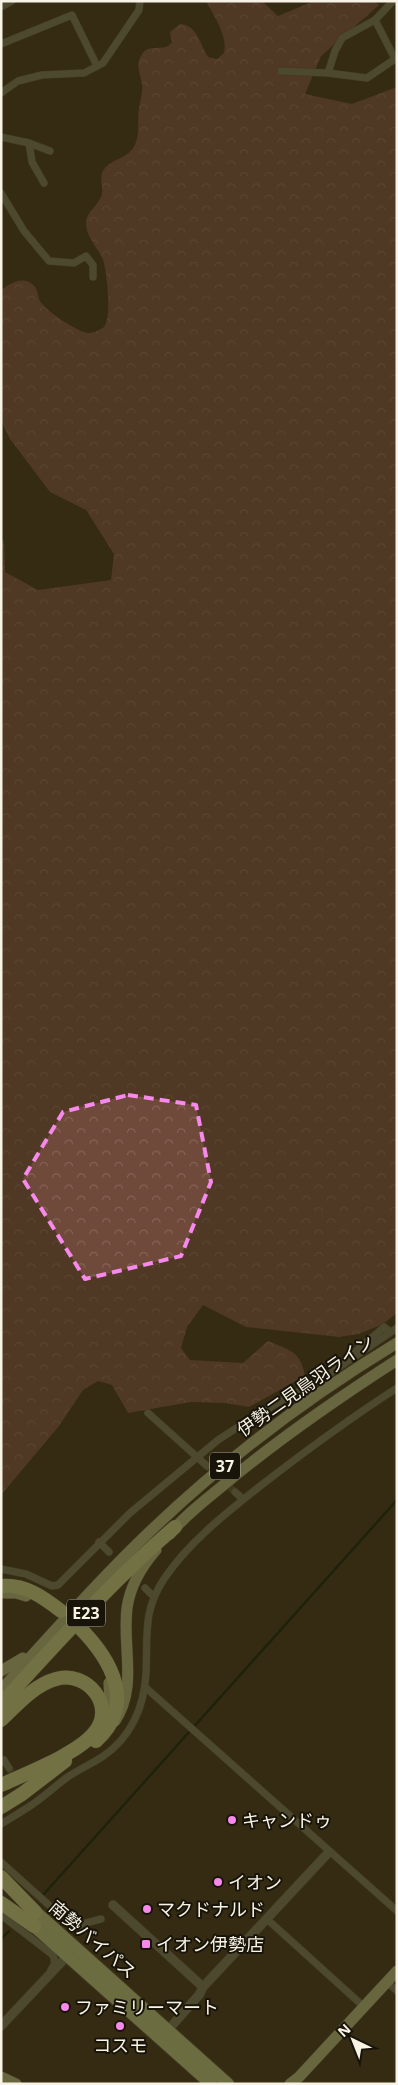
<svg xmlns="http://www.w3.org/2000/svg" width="398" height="2085" font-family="'Open Sans','Noto Sans JP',sans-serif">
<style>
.forest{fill:url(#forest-crowns)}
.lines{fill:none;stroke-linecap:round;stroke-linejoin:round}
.stream{stroke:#031701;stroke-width:2.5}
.minor-tunnel{stroke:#514932;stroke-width:7;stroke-dasharray:7 3.5;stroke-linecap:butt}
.minor-casing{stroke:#4f472f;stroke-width:8}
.tertiary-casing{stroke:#4f472f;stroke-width:10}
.primary-casing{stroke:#4f472f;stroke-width:12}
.trunk-casing{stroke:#4f472f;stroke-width:14}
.motorway-casing{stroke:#4f472f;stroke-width:15}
.minor{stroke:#686d51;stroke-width:7}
.tertiary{stroke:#686d51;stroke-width:9}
.primary{stroke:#a4ad73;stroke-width:11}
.trunk{stroke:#b0ba7a;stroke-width:12}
.motorway{stroke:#bcc680;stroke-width:14}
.marked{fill:none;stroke:#f788ec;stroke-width:4;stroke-dasharray:10 6;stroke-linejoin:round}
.poi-dot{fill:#f788ec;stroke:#18140a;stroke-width:2}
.labels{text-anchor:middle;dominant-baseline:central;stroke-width:4;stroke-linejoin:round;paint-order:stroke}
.shield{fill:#18140a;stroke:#b5b0a3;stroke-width:1}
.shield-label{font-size:16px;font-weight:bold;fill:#f8f3e4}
.street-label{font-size:18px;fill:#f8f3e4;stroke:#18140a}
.poi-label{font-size:18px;fill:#f8f3e4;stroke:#18140a;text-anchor:start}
</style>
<defs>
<pattern id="forest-crowns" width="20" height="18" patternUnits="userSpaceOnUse" patternTransform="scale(1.25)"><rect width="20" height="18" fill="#6f493a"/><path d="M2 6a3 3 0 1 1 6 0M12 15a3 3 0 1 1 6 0" fill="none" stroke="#846456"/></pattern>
</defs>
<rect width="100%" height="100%" fill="#342b12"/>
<path class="forest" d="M206,1H262L278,16L314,1H374L379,5L321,56L305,94L352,104L397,87V1313L383,1324L359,1334L339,1337L246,1327L203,1305L187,1327L181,1348L190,1360L243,1363L268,1341C289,1350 301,1351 305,1376L249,1407L224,1403L191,1402L128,1413L112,1385L98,1381L83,1390L59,1426L1,1495V538L4,541L5,572L38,590L111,580L114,554L86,510L50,492L10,439L1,421V290C12,282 25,275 35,287C38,291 38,297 40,301C46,311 75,330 87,333C92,334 100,330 104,327C112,318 107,271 103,260C98,248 85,236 86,222C87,212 97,206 101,197C105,187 97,177 105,168C115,157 131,158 136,142C140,131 137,119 139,108C140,101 143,92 142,85C141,74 135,67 141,56C148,41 164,54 172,42L170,32L180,24C198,25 200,45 208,57L217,59L224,53C228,36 214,16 206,1Z"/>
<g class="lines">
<g class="stream">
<path d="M44,1894L397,1500"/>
<path d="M1,1939L9,1931"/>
</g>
<g class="minor-tunnel">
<path d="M207,1466L235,1492"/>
<path d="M9,1768L23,1796"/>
</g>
<defs>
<g id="minor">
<path d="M1,7L12,1"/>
<path d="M1,44L72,15L97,66"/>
<path d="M281,71L328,73L335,51L342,38L375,20L393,1"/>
<path d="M328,73L367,78L395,59L375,20"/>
<path d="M1,93L18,81L42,75L84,73L103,63L139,10L140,1"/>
<path d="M1,137L29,143L50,151"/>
<path d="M29,143L32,162L44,183"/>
<path d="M1,193L24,231L49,261L74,263L86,256L93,265V277"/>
<path d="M349,1359C358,1346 372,1339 384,1327L388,1330"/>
<path d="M148,1413L207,1466"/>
<path d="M235,1492L243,1499"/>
<path d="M99,1542L109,1552"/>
<path d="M1,1569L26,1574L52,1586L58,1585L130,1513L218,1440L255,1416L326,1376L397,1328"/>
<path d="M145,1588L154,1597"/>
<path d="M145,1687L397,1911"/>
<path d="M1,1762L4,1760L9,1768"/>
<path d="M1,1824C11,1818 21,1812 30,1806C44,1797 56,1785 69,1776C80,1769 91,1764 102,1757C131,1738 144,1707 146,1674C148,1637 142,1612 164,1579C188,1543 225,1514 259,1487C304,1452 349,1419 397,1388"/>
<path d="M1,1862L71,1925L79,1927L86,1923L101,1919"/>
<path d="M1,1915L53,1955L55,1963L51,1970"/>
<path d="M268,1920L363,2006"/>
<path d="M386,1981L397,1991"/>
</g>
<g id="tertiary">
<path d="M113,1905L203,1987"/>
<path d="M1,2026L68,1955"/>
<path d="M168,2030L199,1995L203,1987L329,1852"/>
</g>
<g id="primary">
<path d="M170,1534C185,1515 207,1499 226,1483C280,1438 338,1398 397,1360"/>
<path d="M1,1593H16L26,1596"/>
<path d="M1,1671L23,1658"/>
<path d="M1,1690C45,1641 89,1591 136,1545C214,1468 303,1400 397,1343"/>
<path d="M103,1720L110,1702L109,1683"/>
<path d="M115,1721C138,1686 122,1647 127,1608C130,1587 142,1566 156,1550"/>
<path d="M1,2077L16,2084"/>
<path d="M290,2084L299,2077L397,1971"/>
</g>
<g id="trunk">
<path d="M28,1905L228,2084"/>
<path d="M26,1919L211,2084"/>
</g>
<g id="motorway">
<path d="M1,1586C25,1584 43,1597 61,1611"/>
<path d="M79,1627C111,1659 137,1704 96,1741"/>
<path d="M1,1704C57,1643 112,1581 175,1527"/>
<path d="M1,1720C17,1705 34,1685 56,1679C87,1670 117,1706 94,1733C77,1754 27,1773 1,1785"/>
<path d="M1,1807L22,1794L65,1761"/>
<path d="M1,1877L35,1912"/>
<path d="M1,1903L34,1926"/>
</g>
</defs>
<use href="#minor" class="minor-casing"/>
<use href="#tertiary" class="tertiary-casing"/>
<use href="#primary" class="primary-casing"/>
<use href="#trunk" class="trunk-casing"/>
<use href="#motorway" class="motorway-casing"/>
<use href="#minor" class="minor"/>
<use href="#tertiary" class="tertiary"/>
<use href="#primary" class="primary"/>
<use href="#trunk" class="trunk"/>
<use href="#motorway" class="motorway"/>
</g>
<path d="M0 0H398V2085H0ZM128,1095L196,1105L211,1182L181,1256L85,1279L23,1179L63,1112Z" fill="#342b12" fill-opacity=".55" fill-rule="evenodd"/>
<path class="marked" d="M128,1095L196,1105L211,1182L181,1256L85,1279L23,1179L63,1112Z"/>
<g class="poi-dot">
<circle cx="232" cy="1820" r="5"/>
<circle cx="218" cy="1882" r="5"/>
<circle cx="147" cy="1909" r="5"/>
<rect x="141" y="1939" width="10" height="10" rx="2.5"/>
<circle cx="65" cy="2007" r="5"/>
<circle cx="120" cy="2026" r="5"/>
</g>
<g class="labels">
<g class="shield">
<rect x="210" y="1452.5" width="30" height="27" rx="4"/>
<rect x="67" y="1599.5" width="38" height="27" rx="4"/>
</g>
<g class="shield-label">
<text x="225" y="1466">37</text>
<text x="86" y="1613">E23</text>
</g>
<g class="street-label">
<text transform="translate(305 1385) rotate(-35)">伊勢二見鳥羽ライン</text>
<text transform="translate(93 1939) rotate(41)">南勢バイパス</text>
</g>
<g class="poi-label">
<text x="242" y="1820">キャンドゥ</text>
<text x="228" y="1882">イオン</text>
<text x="157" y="1909">マクドナルド</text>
<text x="156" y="1944">イオン伊勢店</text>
<text x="75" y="2007">ファミリーマート</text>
<text x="120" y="2045" text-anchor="middle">コスモ</text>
</g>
</g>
<rect width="398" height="2085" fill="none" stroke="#f8f3e4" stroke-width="5"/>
<g transform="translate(353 2040) rotate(317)" stroke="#18140a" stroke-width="4" paint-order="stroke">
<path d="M0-4L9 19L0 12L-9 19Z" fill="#f8f3e4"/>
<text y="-8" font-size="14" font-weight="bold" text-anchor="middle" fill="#f8f3e4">N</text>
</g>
</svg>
